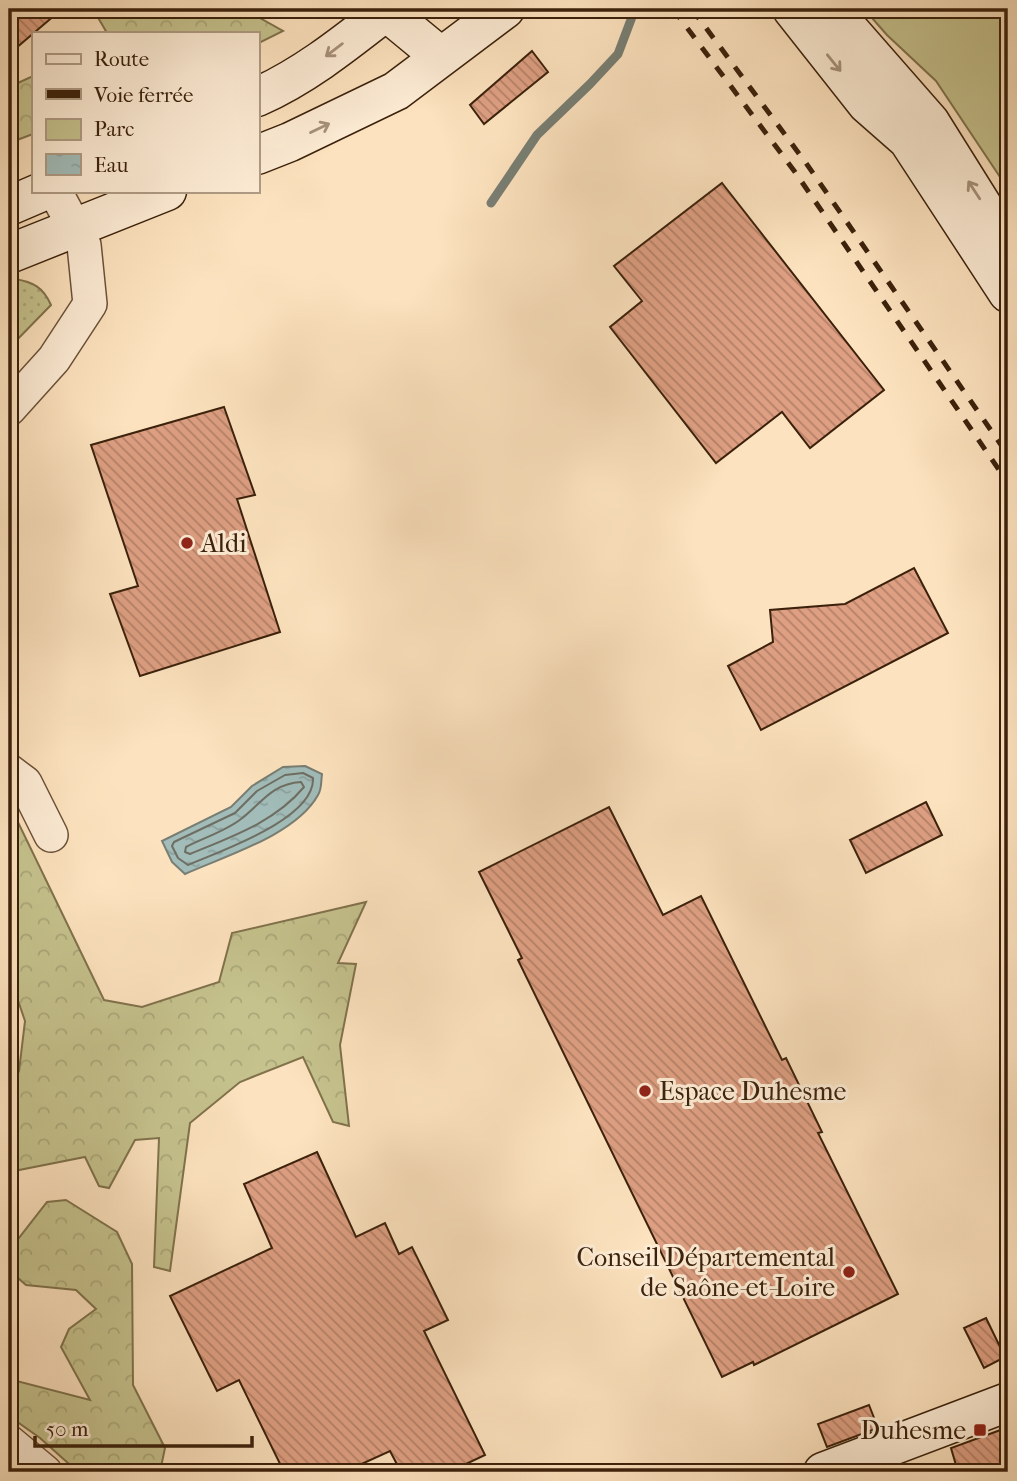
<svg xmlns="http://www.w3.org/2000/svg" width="1017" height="1481" font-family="'IM FELL French Canon',serif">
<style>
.grass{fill:url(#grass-dots);stroke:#80724c;stroke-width:2}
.forest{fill:url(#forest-crowns);stroke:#80724c;stroke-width:2}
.park{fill:#c5c28d;stroke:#80724c;stroke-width:2}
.water{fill:url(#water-ripples);stroke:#787e73;stroke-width:2}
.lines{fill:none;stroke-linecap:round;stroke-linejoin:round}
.shore{stroke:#6e6e62;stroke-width:2}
.stream{stroke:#787e73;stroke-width:9}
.building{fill:url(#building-back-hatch);stroke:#3b210b;stroke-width:2}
.street-casing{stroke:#6b5138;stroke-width:36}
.secondary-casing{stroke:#3b210b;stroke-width:41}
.street{stroke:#fdecd5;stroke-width:33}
.secondary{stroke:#fdecd5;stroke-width:38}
.rail{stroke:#3b210b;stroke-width:5;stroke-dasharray:12 12;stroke-linecap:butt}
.oneway{stroke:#a6917a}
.poi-dot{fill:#8f2418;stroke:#fdecd5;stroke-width:2.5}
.labels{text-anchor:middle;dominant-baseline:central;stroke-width:6;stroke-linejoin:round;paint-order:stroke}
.poi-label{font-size:26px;fill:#3b210b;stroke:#fdecd5;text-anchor:start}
</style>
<defs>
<pattern id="grass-dots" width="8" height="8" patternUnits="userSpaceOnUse" patternTransform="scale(1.75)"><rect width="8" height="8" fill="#c5c28d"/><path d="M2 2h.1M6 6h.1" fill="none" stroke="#aaa678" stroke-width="1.8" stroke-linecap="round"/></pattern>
<pattern id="forest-crowns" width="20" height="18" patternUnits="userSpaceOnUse" patternTransform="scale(1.75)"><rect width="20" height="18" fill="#c5c28d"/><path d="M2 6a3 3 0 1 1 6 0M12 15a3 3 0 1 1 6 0" fill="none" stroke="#aaa678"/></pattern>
<pattern id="water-ripples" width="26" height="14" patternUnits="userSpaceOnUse" patternTransform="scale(1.75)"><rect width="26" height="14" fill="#a1bcb9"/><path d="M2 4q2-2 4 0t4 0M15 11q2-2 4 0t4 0" fill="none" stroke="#8ca19e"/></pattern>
<pattern id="building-back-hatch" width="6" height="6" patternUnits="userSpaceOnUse" patternTransform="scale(1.75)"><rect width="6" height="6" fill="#de9f82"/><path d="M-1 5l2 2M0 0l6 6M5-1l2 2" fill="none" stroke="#b58169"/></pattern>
</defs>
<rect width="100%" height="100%" fill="#fce2be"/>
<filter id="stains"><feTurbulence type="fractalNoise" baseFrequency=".00286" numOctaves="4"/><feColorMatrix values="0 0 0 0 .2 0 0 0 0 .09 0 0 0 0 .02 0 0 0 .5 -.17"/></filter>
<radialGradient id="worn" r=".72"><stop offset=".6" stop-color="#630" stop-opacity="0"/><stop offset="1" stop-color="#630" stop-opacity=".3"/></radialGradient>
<path class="grass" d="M15,279C33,282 43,287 51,305L9,348V281Z"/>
<g class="forest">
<path d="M93,9H177L182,13L258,17L283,31L257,44V33H107Z"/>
<path d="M33,76V134L9,143V87Z"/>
<path d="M9,809L16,818L104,1000L142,1007L219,982L232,933L366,902L338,963L356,964L340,1045L349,1126L333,1122L303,1057L240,1082L190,1123L170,1271L154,1267L159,1138L135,1140L109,1188L99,1186L85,1157L9,1172V1094L19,1071L25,1021L9,974Z"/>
<path d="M66,1200L117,1232L132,1264L133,1385L165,1448L160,1472H78L40,1438L9,1416V1379L90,1400L61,1347L69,1329L96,1309L76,1290L26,1285L9,1270L12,1247L47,1202Z"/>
</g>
<path class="park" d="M864,9H1008V189L936,81L887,35Z"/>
<path class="water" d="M305,766L322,774C321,780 322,789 318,795C296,835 225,856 185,874L172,862L162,841L231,807L252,786L283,767Z"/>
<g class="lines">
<g class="shore">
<path d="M303,773L313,778C315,819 220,851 188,865L178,858L172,846L174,842L235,813L257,791L285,775Z"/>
<path d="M301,782L304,787C275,822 231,837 190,854L185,852L186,847C203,838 226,831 241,819C262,803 271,784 301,782Z"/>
</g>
<path class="stream" d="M491,203L537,135L590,84L618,54L635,9"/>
</g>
<g class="building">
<path d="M9,9H62L9,54Z"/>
<path d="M532,51L548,72L484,124L470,105Z"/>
<path d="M722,183L884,390L810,448L782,412L716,463L610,327L642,301L614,266Z"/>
<path d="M224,407L255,495L237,499L280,632L140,676L110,594L138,586L91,445Z"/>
<path d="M914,568L948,633L761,730L728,666L773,642L770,610L845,604Z"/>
<path d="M926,802L942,835L866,873L850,840Z"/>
<path d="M609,807L663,915L701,896L782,1060L786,1058L822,1132L818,1133L898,1294L754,1365L753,1362L722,1377L518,960L522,958L479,872Z"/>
<path d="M317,1152L356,1237L385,1223L399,1254L412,1247L448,1320L424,1331L485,1455L449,1472H401L390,1451L344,1472H284L239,1380L217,1391L170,1296L272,1248L244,1184Z"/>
<path d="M986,1318L1005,1357L984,1368L964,1328Z"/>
<path d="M869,1405L878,1428L827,1447L818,1424Z"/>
<path d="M1006,1428L1008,1472H958L951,1448Z"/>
</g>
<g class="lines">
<defs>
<g id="street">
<path d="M9,409L54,359L90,304L84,245L55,191"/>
<path d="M9,771L25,783L51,835"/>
<path d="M9,1442L45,1472"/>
</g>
<g id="secondary">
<path d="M383,9L440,56"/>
<path d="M792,9L867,104L908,140L1008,293"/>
<path d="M831,9L930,122L1002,237"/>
<path d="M257,97C305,76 348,41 389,9"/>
<path d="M257,155L290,142L396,91L505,9"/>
<path d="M9,206L44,191"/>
<path d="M9,254L167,191"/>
<path d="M823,1472L1008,1402"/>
</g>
</defs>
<use href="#street" class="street-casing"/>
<use href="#secondary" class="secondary-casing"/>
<use href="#street" class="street"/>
<use href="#secondary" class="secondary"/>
<g class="rail">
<path d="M673,9L795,172L1008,483"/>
<path d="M692,9L806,163L1008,455"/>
</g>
</g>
<defs><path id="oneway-shaft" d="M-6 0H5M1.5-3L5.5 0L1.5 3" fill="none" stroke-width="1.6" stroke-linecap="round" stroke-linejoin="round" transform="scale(1.75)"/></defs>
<g class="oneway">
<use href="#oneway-shaft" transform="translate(334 50) rotate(143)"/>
<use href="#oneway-shaft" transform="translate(834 63) rotate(51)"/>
<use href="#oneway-shaft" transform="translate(320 128) rotate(-26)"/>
<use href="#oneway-shaft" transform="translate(974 190) rotate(-123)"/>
</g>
<g class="poi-dot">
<circle cx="187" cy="543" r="7"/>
<circle cx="645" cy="1091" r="7"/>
<circle cx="849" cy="1272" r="7"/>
<rect x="973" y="1423" width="14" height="14" rx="3.5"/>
</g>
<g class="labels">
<g class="poi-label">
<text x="201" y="543">Aldi</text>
<text x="659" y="1091">Espace Duhesme</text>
<text x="835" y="1257" text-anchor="end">Conseil Départemental<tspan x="835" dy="30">de Saône-et-Loire</tspan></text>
<text x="966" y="1430" text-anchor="end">Duhesme</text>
</g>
</g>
<rect width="1017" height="1481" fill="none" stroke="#fce2be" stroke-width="35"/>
<rect x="10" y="10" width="996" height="1460" fill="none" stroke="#3b210b" stroke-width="3.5"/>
<rect x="18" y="18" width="982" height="1446" fill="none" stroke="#3b210b" stroke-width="2"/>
<rect x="32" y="32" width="228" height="161" fill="#fdecd5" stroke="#af9b84" stroke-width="2"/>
<rect x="46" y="54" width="35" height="10" fill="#fdecd5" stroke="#af9b84" stroke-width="2"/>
<text x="94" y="66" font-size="21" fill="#3b210b">Route</text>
<rect x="46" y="89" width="35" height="10" fill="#3b210b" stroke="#af9b84" stroke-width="2"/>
<text x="94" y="102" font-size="21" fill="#3b210b">Voie ferrée</text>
<rect x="46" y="119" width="35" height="21" fill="#c5c28d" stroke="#af9b84" stroke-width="2"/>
<text x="94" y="136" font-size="21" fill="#3b210b">Parc</text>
<rect x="46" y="154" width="35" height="21" fill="url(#water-ripples)" stroke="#af9b84" stroke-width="2"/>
<text x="94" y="172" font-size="21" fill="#3b210b">Eau</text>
<path d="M35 1436v10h217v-10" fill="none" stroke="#3b210b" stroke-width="3.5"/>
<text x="46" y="1436" font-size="21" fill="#3b210b" stroke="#fdecd5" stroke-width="5" paint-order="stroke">50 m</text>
<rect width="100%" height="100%" filter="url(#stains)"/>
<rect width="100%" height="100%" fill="url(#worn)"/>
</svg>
